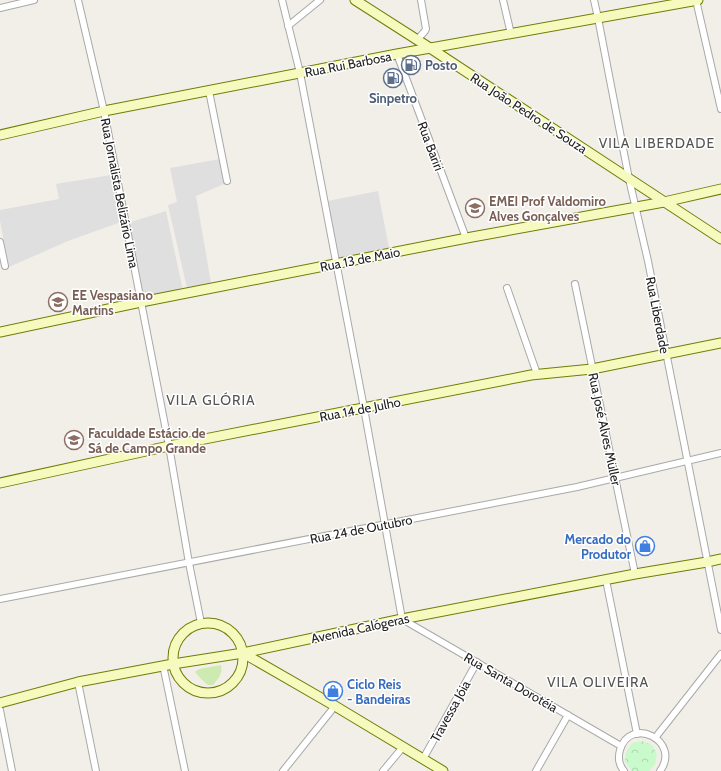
<svg xmlns="http://www.w3.org/2000/svg" width="721" height="771" font-family="Cabin,sans-serif">
<style>
.residential{fill:#e0dfdf}
.grass{fill:#cdebb0}
.park{fill:url(#park-crowns)}
.lines{fill:none;stroke-linecap:round;stroke-linejoin:round}
.street-casing{stroke:#a9a9a9;stroke-width:8}
.secondary-casing{stroke:#707d05;stroke-width:11}
.street{stroke:#fff;stroke-width:6}
.secondary{stroke:#f7fabf;stroke-width:9}
.labels{text-anchor:middle;dominant-baseline:central;stroke-width:3;stroke-linejoin:round;paint-order:stroke}
.street-label{font-size:13px;fill:#222;stroke:#fff}
.service-label{font-size:13px;font-weight:bold;fill:#4e5e75;stroke:#fff;text-anchor:start}
.education-label{font-size:13px;font-weight:bold;fill:#785e54;stroke:#fff;text-anchor:start}
.shop-label{font-size:13px;font-weight:bold;fill:#366cbe;stroke:#fff;text-anchor:end}
.neighbourhood-label{font-size:14px;letter-spacing:1px;fill:#555;stroke:#fff}
</style>
<defs>
<pattern id="park-crowns" width="20" height="18" patternUnits="userSpaceOnUse"><rect width="20" height="18" fill="#c8facc"/><path d="M2 6a3 3 0 1 1 6 0M12 15a3 3 0 1 1 6 0" fill="none" stroke="#acd6af"/></pattern>
</defs>
<rect width="100%" height="100%" fill="#f2efe9"/>
<g class="residential">
<path d="M220,159L224,184L196,196L211,283L187,288L168,205L177,202L170,168Z"/>
<path d="M111,175L121,222L68,241L9,267L0,221V210L59,199L56,184Z"/>
<path d="M378,191L389,248L338,258L328,201Z"/>
<path d="M166,211L183,291L143,297L128,223Z"/>
</g>
<path class="grass" d="M221,665C223,674 218,679 213,685H208L201,679L195,672L199,669Z"/>
<path class="park" d="M642,741L652,745L657,754L655,765L649,771H632L625,762L626,752L632,743Z"/>
<g class="lines">
<defs>
<g id="street">
<path d="M78,0L104,111L169,446L189,563L201,623"/>
<path d="M282,0L300,73L364,408L402,619L621,746"/>
<path d="M503,0L511,34"/>
<path d="M594,0L598,18L629,179L648,261L721,630"/>
<path d="M696,0L721,109"/>
<path d="M0,8L34,0"/>
<path d="M288,26L320,0"/>
<path d="M417,40L425,31L426,29L421,0"/>
<path d="M397,54L466,238"/>
<path d="M209,91L227,181"/>
<path d="M0,242L5,266"/>
<path d="M575,284L635,574"/>
<path d="M507,288L537,374"/>
<path d="M606,580L637,734"/>
<path d="M0,599L577,487L721,453"/>
<path d="M163,665L185,771"/>
<path d="M78,682L96,771"/>
<path d="M0,710L12,771"/>
<path d="M655,738L721,654"/>
<path d="M423,759L477,662"/>
<path d="M283,771L335,706"/>
<path d="M383,771L403,747"/>
<path d="M536,771L568,715"/>
<path d="M624,771C619,765 618,757 620,750C630,715 682,741 660,771"/>
</g>
<g id="secondary">
<path d="M355,0L430,48L721,239"/>
<path d="M0,135L104,111L397,54L698,0"/>
<path d="M0,332L141,302L472,237L664,202L721,189"/>
<path d="M0,483L169,446L531,375L592,369L721,343"/>
<circle cx="208" cy="658" r="35"/>
<path d="M243,653L335,706L443,771"/>
<path d="M0,703L78,682L173,664L243,653L402,619L635,574L707,562L721,559"/>
</g>
</defs>
<use href="#street" class="street-casing"/>
<use href="#secondary" class="secondary-casing"/>
<use href="#street" class="street"/>
<use href="#secondary" class="secondary"/>
</g>
<defs>
<symbol id="fuel-ring" viewBox="-11 -11 22 22"><circle r="9.5" fill="#fff" stroke="#5c6f8a" stroke-width="1.5"/><path d="M-5.5-6h7V0h2V4h1.3V-2.5L3-4.5l.8-.8L6-3V5H2.5V1h-1V6h-7ZM-4.2-4.7v3.2H.2V-4.7Z" fill="#5c6f8a"/></symbol>
<symbol id="school-ring" viewBox="-11 -11 22 22"><circle r="9.5" fill="#fff" stroke="#8d6e63" stroke-width="1.5"/><path d="M0-5L7-2L0 1L-7-2ZM-4 1L0 2.5L4 1V4Q0 6-4 4Z" fill="#8d6e63"/></symbol>
<symbol id="shop-ring" viewBox="-11 -11 22 22"><circle r="9.5" fill="#fff" stroke="#3f7fe0" stroke-width="1.5"/><path d="M-5-2.5h2.3a2.7 3.5 0 0 1 5.4 0H5L5.5 6h-11ZM-1.5-2.5h3a1.5 2.3 0 0 0-3 0Z" fill="#3f7fe0"/></symbol>
</defs>
<g fill-rule="evenodd">
<use href="#fuel-ring" x="400" y="54" width="22" height="22"/>
<use href="#fuel-ring" x="382" y="67" width="22" height="22"/>
<use href="#school-ring" x="464" y="197" width="22" height="22"/>
<use href="#school-ring" x="47" y="291" width="22" height="22"/>
<use href="#school-ring" x="63" y="429" width="22" height="22"/>
<use href="#shop-ring" x="634" y="535" width="22" height="22"/>
<use href="#shop-ring" x="322" y="680" width="22" height="22"/>
</g>
<g class="labels">
<g class="street-label">
<text transform="translate(348 64) rotate(-11)">Rua Rui Barbosa</text>
<text transform="translate(529 113) rotate(33)">Rua João Pedro de Souza</text>
<text transform="translate(431 146) rotate(69)">Rua Bariri</text>
<text transform="translate(120 193) rotate(79)">Rua Jornalista Belizário Lima</text>
<text transform="translate(360 259) rotate(-11)">Rua 13 de Maio</text>
<text transform="translate(658 315) rotate(79)">Rua Liberdade</text>
<text transform="translate(360 409) rotate(-11)">Rua 14 de Julho</text>
<text transform="translate(605 429) rotate(78)">Rua José Alves Müller</text>
<text transform="translate(361 529) rotate(-11)">Rua 24 de Outubro</text>
<text transform="translate(360 628) rotate(-12)">Avenida Calógeras</text>
<text transform="translate(511 682) rotate(30)">Rua Santa Dorotéia</text>
<text transform="translate(450 711) rotate(-61)">Travessa Jóia</text>
</g>
<g class="service-label">
<text x="425" y="65">Posto</text>
<text x="393" y="98" text-anchor="middle">Sinpetro</text>
</g>
<g class="education-label">
<text x="489" y="201">EMEI Prof Valdomiro<tspan x="489" dy="15">Alves Gonçalves</tspan></text>
<text x="72" y="295">EE Vespasiano<tspan x="72" dy="15">Martins</tspan></text>
<text x="88" y="433">Faculdade Estácio de<tspan x="88" dy="15">Sá de Campo Grande</tspan></text>
</g>
<g class="shop-label">
<text x="631" y="539">Mercado do<tspan x="631" dy="15">Produtor</tspan></text>
<text x="347" y="684" text-anchor="start">Ciclo Reis<tspan x="347" dy="15">- Bandeiras</tspan></text>
</g>
<g class="neighbourhood-label">
<text x="657" y="143">VILA LIBERDADE</text>
<text x="211" y="400">VILA GLÓRIA</text>
<text x="598" y="682">VILA OLIVEIRA</text>
</g>
</g>
</svg>
